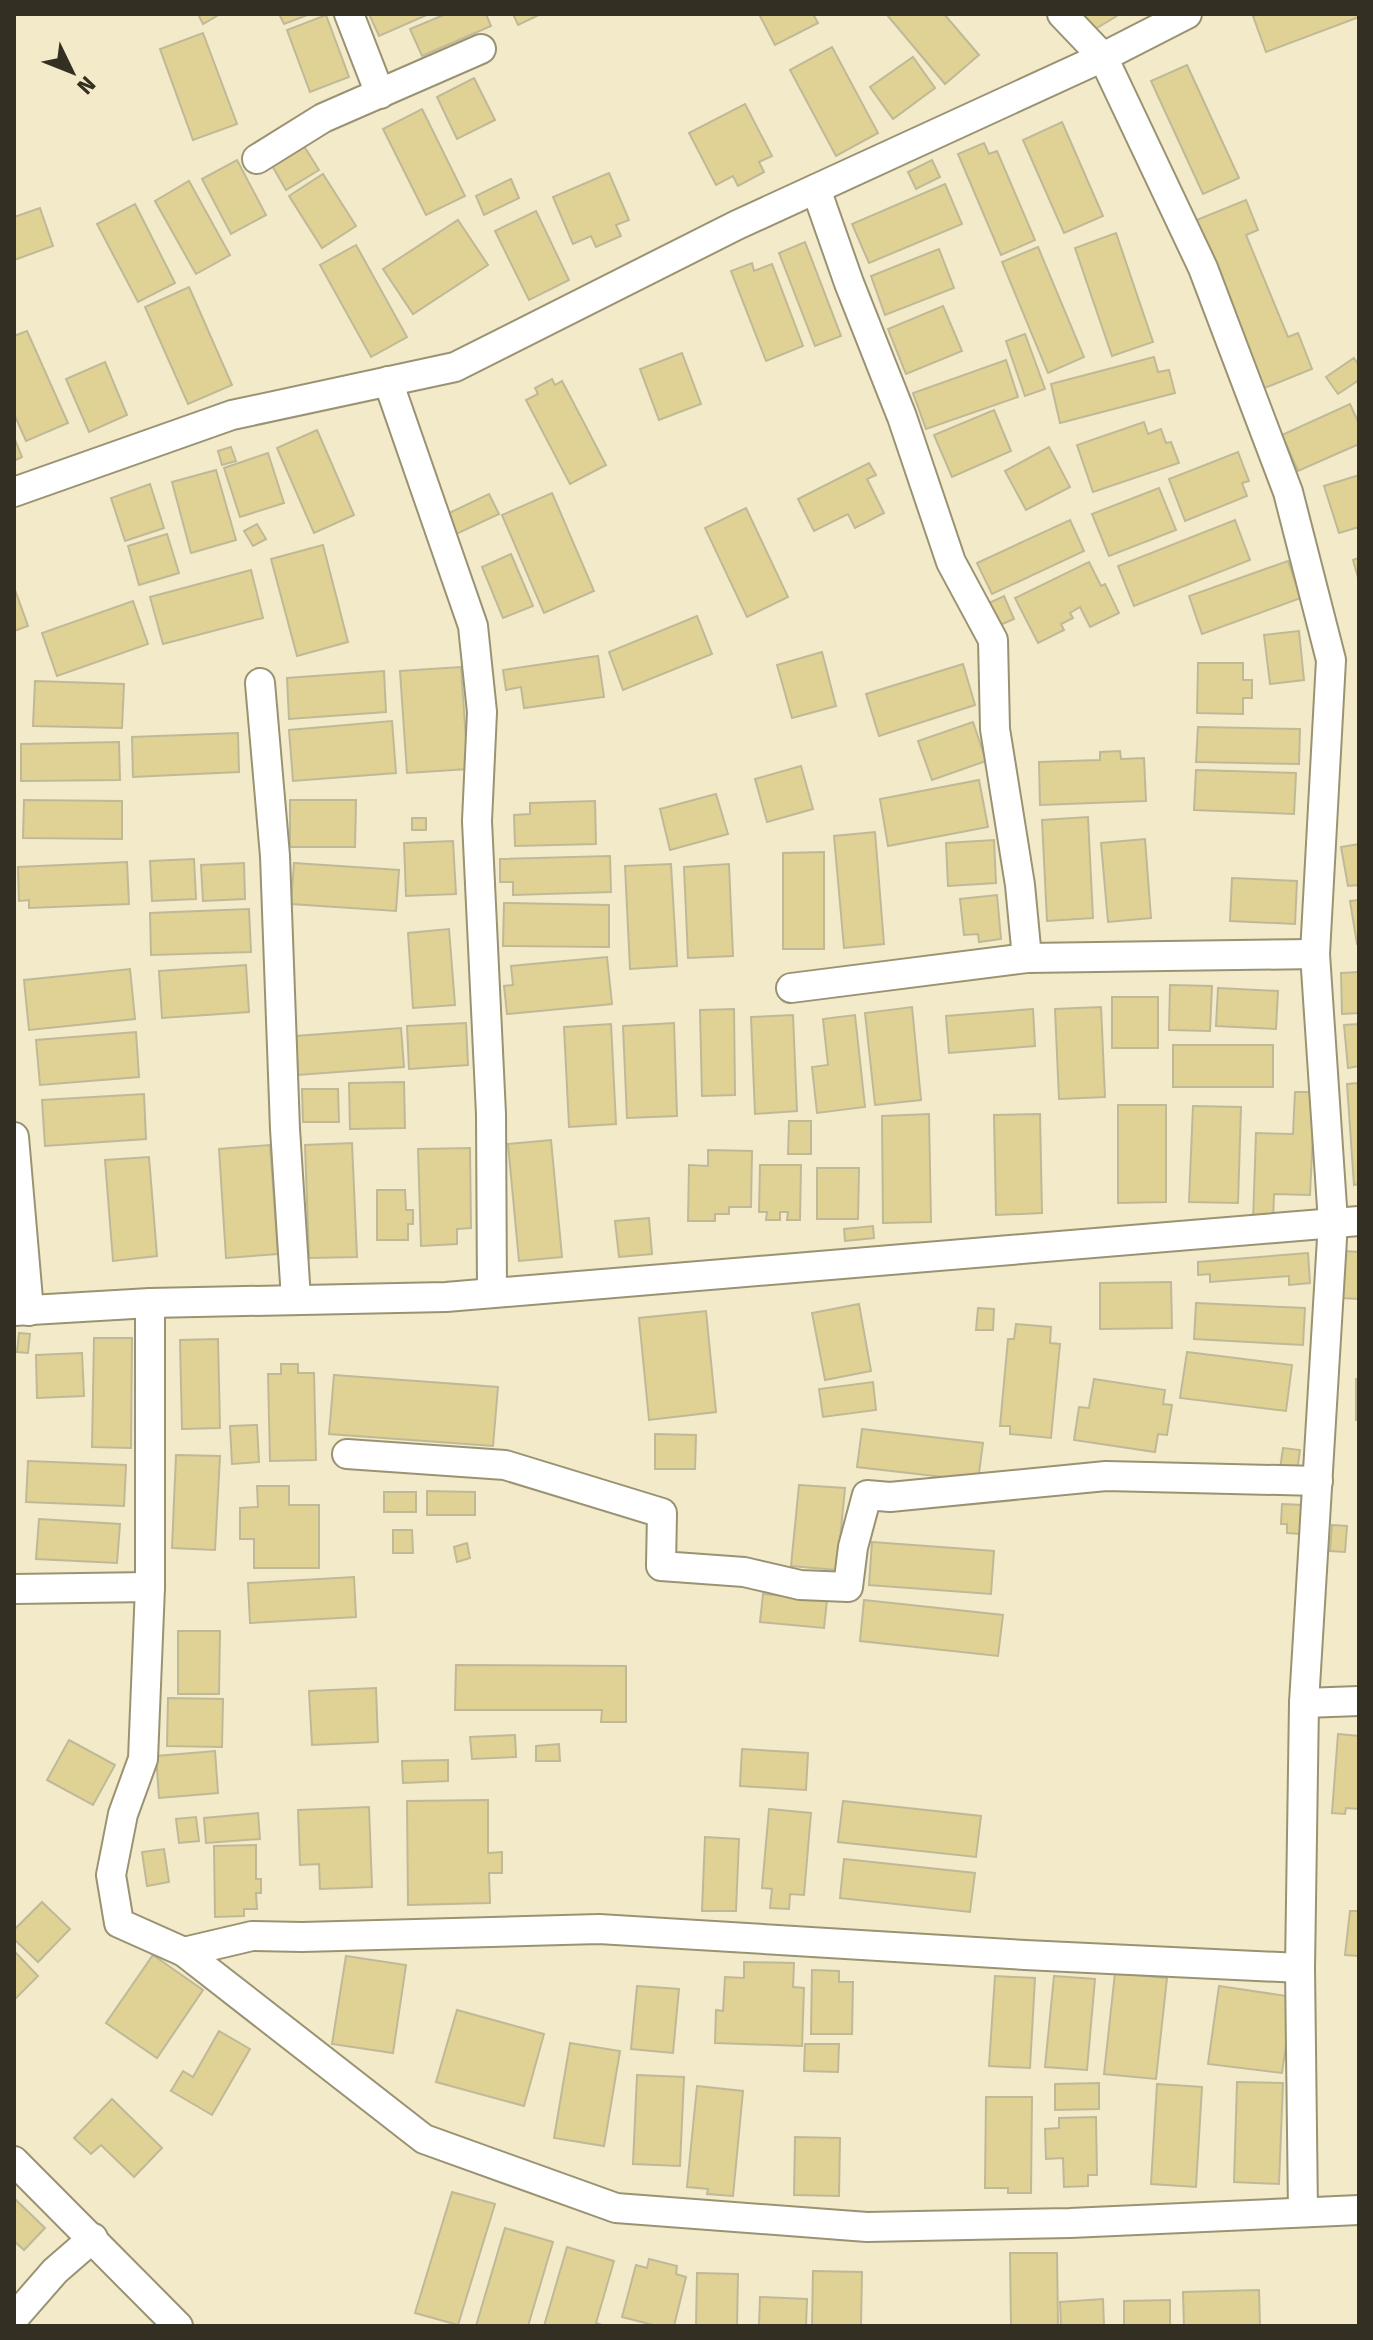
<svg xmlns="http://www.w3.org/2000/svg" width="1373" height="2340" font-family="'Fira Sans',sans-serif">
<style>
.building{fill:#e0d295;stroke:#c0b998;stroke-width:2}
.lines{fill:none;stroke-linecap:round;stroke-linejoin:round}
.street-casing{stroke:#9a9373;stroke-width:32}
.street{stroke:#fff;stroke-width:28}
</style>
<rect width="100%" height="100%" fill="#f2eac8"/>
<g class="building">
<path d="M198,14H220L203,24Z"/>
<path d="M279,14H310L284,24Z"/>
<path d="M369,14H429L379,36Z"/>
<path d="M446,14H486L491,26L422,56L410,29Z"/>
<path d="M513,14H541L518,25Z"/>
<path d="M759,14H813L818,23L775,45Z"/>
<path d="M944,14L979,55L945,84L887,15Z"/>
<path d="M1081,14H1120L1092,31Z"/>
<path d="M1257,14H1359V17L1266,52L1253,16Z"/>
<path d="M326,15L349,77L310,92L287,30Z"/>
<path d="M203,33L237,124L193,140L160,49Z"/>
<path d="M832,47L878,133L836,156L790,70Z"/>
<path d="M913,57L935,88L893,119L870,87Z"/>
<path d="M1187,65L1239,178L1203,194L1151,81Z"/>
<path d="M474,78L495,120L457,139L437,97Z"/>
<path d="M745,104L772,156L759,162L764,172L738,186L733,176L716,185L689,133Z"/>
<path d="M422,109L465,196L426,215L383,129Z"/>
<path d="M1062,122L1103,216L1064,233L1023,140Z"/>
<path d="M302,143L319,170L286,190L270,162Z"/>
<path d="M984,143L989,154L997,151L1035,240L1001,255L958,154Z"/>
<path d="M237,160L266,215L231,234L202,179Z"/>
<path d="M932,160L940,177L916,189L908,172Z"/>
<path d="M609,173L629,220L616,225L621,236L596,247L591,236L573,244L553,197Z"/>
<path d="M323,174L356,226L322,248L289,196Z"/>
<path d="M511,179L519,198L484,215L476,196Z"/>
<path d="M189,181L230,255L196,274L155,201Z"/>
<path d="M945,184L962,224L869,263L852,224Z"/>
<path d="M1246,200L1258,230L1246,235L1288,337L1298,333L1312,369L1262,389L1194,221Z"/>
<path d="M135,204L175,283L138,302L97,224Z"/>
<path d="M40,208L53,246L14,260V217Z"/>
<path d="M536,211L569,280L529,300L495,231Z"/>
<path d="M458,220L488,265L413,314L383,269Z"/>
<path d="M1116,233L1153,342L1112,356L1075,248Z"/>
<path d="M805,242L841,336L815,346L779,253Z"/>
<path d="M356,245L407,337L371,357L320,265Z"/>
<path d="M1038,247L1084,357L1048,373L1002,262Z"/>
<path d="M939,249L954,288L885,315L871,276Z"/>
<path d="M752,263L754,271L772,264L803,346L766,361L731,271Z"/>
<path d="M189,287L232,385L188,404L145,307Z"/>
<path d="M943,306L962,351L906,374L888,329Z"/>
<path d="M27,331L68,423L26,441L14,414V336Z"/>
<path d="M1025,334L1045,389L1025,396L1006,341Z"/>
<path d="M682,353L701,404L659,420L640,369Z"/>
<path d="M1154,357L1158,372L1169,370L1175,393L1060,423L1051,384Z"/>
<path d="M1354,358L1359,366V380L1338,394L1326,377Z"/>
<path d="M1006,360L1018,397L926,429L913,393Z"/>
<path d="M105,362L127,415L89,432L66,379Z"/>
<path d="M552,379L555,385L562,381L606,465L570,484L526,400L538,394L535,388Z"/>
<path d="M1350,404L1359,424V444L1298,471L1282,435Z"/>
<path d="M994,410L1011,451L952,477L934,435Z"/>
<path d="M1144,422L1148,434L1161,429L1166,443L1171,442L1179,463L1093,492L1077,445Z"/>
<path d="M317,430L354,515L314,533L277,448Z"/>
<path d="M14,437L22,457L14,461Z"/>
<path d="M231,447L236,461L222,465L218,451Z"/>
<path d="M1049,447L1070,487L1026,510L1005,471Z"/>
<path d="M1238,452L1249,481L1242,483L1247,496L1185,521L1169,479Z"/>
<path d="M268,453L284,503L240,517L224,468Z"/>
<path d="M869,463L876,475L867,479L884,513L855,528L848,514L814,531L798,499Z"/>
<path d="M216,470L236,540L191,553L172,482Z"/>
<path d="M1359,475V527L1339,533L1324,486Z"/>
<path d="M150,484L164,528L125,541L111,498Z"/>
<path d="M1159,488L1176,530L1109,556L1092,514Z"/>
<path d="M552,493L594,591L544,613L502,515Z"/>
<path d="M489,494L499,514L454,535L445,515Z"/>
<path d="M746,508L788,597L747,617L705,528Z"/>
<path d="M1070,520L1084,551L992,594L977,563Z"/>
<path d="M1235,520L1250,560L1134,606L1118,566Z"/>
<path d="M257,524L266,539L253,546L244,531Z"/>
<path d="M167,534L179,573L139,585L128,546Z"/>
<path d="M323,545L348,642L297,656L271,559Z"/>
<path d="M511,554L533,606L503,618L482,567Z"/>
<path d="M1359,558V581L1353,560Z"/>
<path d="M1288,561L1301,598L1202,634L1189,596Z"/>
<path d="M1089,562L1101,586L1105,584L1119,613L1090,627L1080,607L1070,613L1073,618L1061,624L1064,630L1038,643L1015,598Z"/>
<path d="M251,570L263,618L163,644L150,597Z"/>
<path d="M14,587L28,626L14,631Z"/>
<path d="M1004,596L1014,619L998,626L989,603Z"/>
<path d="M133,601L148,644L57,676L42,633Z"/>
<path d="M697,616L712,654L623,690L609,652Z"/>
<path d="M1299,631L1304,680L1270,684L1264,635Z"/>
<path d="M822,652L836,706L792,718L777,665Z"/>
<path d="M598,656L604,697L524,708L521,687L506,690L503,670Z"/>
<path d="M1198,663H1243V680H1252V698H1243V714L1197,713Z"/>
<path d="M963,664L975,705L879,736L866,694Z"/>
<path d="M461,667L468,769L407,773L400,671Z"/>
<path d="M384,671L386,712L289,719L287,678Z"/>
<path d="M35,681L124,684L122,728L33,726Z"/>
<path d="M392,721L396,773L293,781L289,730Z"/>
<path d="M973,722L986,761L932,780L918,741Z"/>
<path d="M1198,727L1300,729L1299,764L1196,762Z"/>
<path d="M238,733L239,772L133,777L132,737Z"/>
<path d="M119,742L120,780L21,781V744Z"/>
<path d="M1120,751L1121,759L1144,758L1146,801L1040,805L1039,762L1100,760V752Z"/>
<path d="M801,766L813,809L767,822L755,779Z"/>
<path d="M1196,770L1296,773L1294,814L1194,810Z"/>
<path d="M979,780L988,827L888,846L880,799Z"/>
<path d="M716,794L728,834L670,850L660,809Z"/>
<path d="M24,800L122,801V839L23,838Z"/>
<path d="M290,800H356L355,847H290Z"/>
<path d="M595,801L596,844L515,846L514,815L530,814V803Z"/>
<path d="M1088,817L1093,918L1047,921L1042,820Z"/>
<rect x="412" y="818" width="14" height="12"/>
<path d="M875,832L884,944L844,948L834,836Z"/>
<path d="M1145,839L1151,918L1108,922L1101,843Z"/>
<path d="M994,840L996,883L948,886L946,843Z"/>
<path d="M453,841L456,894L406,896L404,843Z"/>
<path d="M1359,844V885L1348,886L1341,847Z"/>
<path d="M824,852V949H783V853Z"/>
<path d="M610,856L611,892L513,895V882H500V859Z"/>
<path d="M194,859L196,899L152,901L150,861Z"/>
<path d="M127,862L129,904L29,908V900L19,901L18,867Z"/>
<path d="M244,863L245,899L203,901L201,865Z"/>
<path d="M294,863L399,870L396,911L291,904Z"/>
<path d="M671,864L677,966L630,969L625,866Z"/>
<path d="M729,864L733,956L688,958L684,867Z"/>
<path d="M1232,878L1297,881L1295,924L1230,921Z"/>
<path d="M997,895L1001,939L979,942L978,934L964,935L960,899Z"/>
<path d="M1359,900V944H1357L1350,901Z"/>
<path d="M504,903L609,905V947L503,946Z"/>
<path d="M249,909L251,952L151,955L150,913Z"/>
<path d="M449,929L455,1005L413,1008L408,933Z"/>
<path d="M607,957L612,1004L507,1014L504,986L513,985L511,966Z"/>
<path d="M246,965L249,1012L162,1018L159,971Z"/>
<path d="M130,969L135,1019L29,1030L24,980Z"/>
<path d="M1359,972V1013L1342,1014L1341,973Z"/>
<path d="M1170,985L1212,986L1210,1031L1169,1030Z"/>
<path d="M1218,988L1278,991L1276,1029L1216,1026Z"/>
<rect x="1112" y="997" width="46" height="51"/>
<path d="M912,1007L921,1100L875,1105L865,1013Z"/>
<path d="M1101,1007L1105,1097L1059,1099L1055,1009Z"/>
<path d="M734,1009L735,1095L702,1096L700,1010Z"/>
<path d="M1033,1009L1035,1046L949,1053L946,1016Z"/>
<path d="M793,1015L797,1111L755,1114L751,1017Z"/>
<path d="M855,1015L865,1107L817,1113L812,1067L828,1065L823,1019Z"/>
<path d="M466,1023L468,1065L409,1069L407,1026Z"/>
<path d="M674,1023L677,1116L627,1118L623,1026Z"/>
<path d="M611,1024L616,1124L569,1127L564,1027Z"/>
<path d="M1359,1024V1066L1348,1068L1344,1025Z"/>
<path d="M401,1028L404,1067L298,1075L296,1036Z"/>
<path d="M136,1032L139,1077L40,1085L36,1040Z"/>
<rect x="1173" y="1045" width="100" height="42"/>
<path d="M404,1082L405,1128L350,1129L349,1083Z"/>
<path d="M1359,1083V1184L1354,1185L1347,1084Z"/>
<path d="M302,1089H338L339,1122H303Z"/>
<path d="M1295,1092H1315L1310,1195L1274,1194L1273,1222H1253L1256,1133L1293,1134Z"/>
<path d="M144,1094L146,1139L45,1146L42,1100Z"/>
<path d="M1118,1105H1166V1202L1118,1203Z"/>
<path d="M1193,1106L1241,1107L1238,1203L1189,1202Z"/>
<path d="M929,1114L931,1222L883,1223L882,1116Z"/>
<path d="M1040,1114L1042,1213L996,1215L994,1115Z"/>
<path d="M789,1121H811V1154H788Z"/>
<path d="M551,1140L562,1257L519,1261L508,1144Z"/>
<path d="M352,1143L357,1257L309,1258L305,1145Z"/>
<path d="M270,1145L278,1254L226,1258L219,1149Z"/>
<path d="M470,1148L471,1228L457,1229V1244L421,1246L418,1149Z"/>
<path d="M708,1150L752,1151L751,1207H729V1214H715V1221H688L689,1165L708,1166Z"/>
<path d="M149,1157L157,1256L113,1261L105,1160Z"/>
<path d="M760,1165H801L800,1220H787L788,1212H780V1220H766L767,1212H759Z"/>
<path d="M817,1168H859L858,1219H817Z"/>
<path d="M377,1190H405L406,1210H413V1224H408V1240H377Z"/>
<path d="M649,1218L652,1254L619,1257L615,1221Z"/>
<path d="M873,1226L874,1238L845,1241L844,1229Z"/>
<path d="M1344,1251L1359,1252V1299L1342,1298Z"/>
<path d="M1308,1253L1310,1283L1289,1285V1276L1210,1282V1274L1198,1275V1262Z"/>
<path d="M1171,1282L1172,1328L1100,1329V1283Z"/>
<path d="M1196,1303L1305,1308L1303,1345L1194,1339Z"/>
<path d="M859,1304L871,1371L825,1380L812,1313Z"/>
<path d="M978,1308L994,1309L993,1330H976Z"/>
<path d="M706,1311L716,1412L649,1420L639,1318Z"/>
<path d="M1016,1324L1051,1327L1050,1343L1060,1344L1051,1438L1010,1434V1426H1000L1008,1339H1014Z"/>
<path d="M19,1333L30,1334L28,1353L17,1352Z"/>
<path d="M94,1338H132L131,1448L92,1447Z"/>
<path d="M218,1339L220,1428L182,1429L180,1340Z"/>
<path d="M1187,1352L1292,1365L1286,1411L1180,1398Z"/>
<path d="M82,1353L84,1396L37,1398L36,1355Z"/>
<path d="M281,1364H298V1373H314L316,1460L270,1461L268,1374H281Z"/>
<path d="M334,1375L498,1387L493,1446L329,1434Z"/>
<path d="M1094,1379L1165,1390L1163,1404L1172,1405L1167,1435L1158,1434L1155,1452L1074,1440L1079,1407L1089,1408Z"/>
<rect x="1356" y="1379" width="3" height="41"/>
<path d="M873,1382L876,1410L823,1417L819,1389Z"/>
<path d="M257,1425L259,1462L232,1464L230,1426Z"/>
<path d="M862,1429L983,1443L978,1481L857,1467Z"/>
<path d="M655,1434L696,1435L695,1469H655Z"/>
<path d="M1283,1448L1300,1450L1297,1471L1280,1469Z"/>
<path d="M176,1455L220,1456L215,1550L172,1548Z"/>
<path d="M28,1461L126,1465L124,1506L26,1502Z"/>
<path d="M799,1485L845,1488L837,1570L791,1566Z"/>
<path d="M257,1486H289V1505H319V1568H254V1539H240V1508L258,1507Z"/>
<path d="M427,1491L475,1492V1515H427Z"/>
<rect x="384" y="1492" width="32" height="20"/>
<path d="M1282,1504L1303,1505L1301,1534L1287,1533V1524H1281Z"/>
<path d="M39,1519L120,1524L117,1563L36,1559Z"/>
<path d="M1332,1525L1347,1526L1345,1552L1330,1551Z"/>
<path d="M393,1530H412L413,1553H393Z"/>
<path d="M872,1542L994,1551L991,1594L869,1585Z"/>
<path d="M467,1543L470,1558L457,1562L454,1547Z"/>
<path d="M354,1577L356,1617L250,1623L248,1583Z"/>
<path d="M763,1594L827,1600L824,1628L760,1622Z"/>
<path d="M864,1600L1003,1615L998,1656L860,1641Z"/>
<path d="M178,1631H220L219,1694H178Z"/>
<path d="M456,1665L626,1666V1722H601L602,1710H455Z"/>
<path d="M376,1688L378,1742L312,1745L309,1691Z"/>
<path d="M168,1698L223,1699L222,1747L167,1746Z"/>
<path d="M1338,1734L1359,1736V1809L1346,1808L1345,1814L1332,1813Z"/>
<path d="M515,1735L516,1757L472,1759L470,1737Z"/>
<path d="M69,1740L115,1765L93,1805L47,1780Z"/>
<path d="M559,1744L560,1761H536V1746Z"/>
<path d="M742,1749L808,1753L806,1790L740,1786Z"/>
<path d="M215,1751L218,1793L159,1798L156,1756Z"/>
<path d="M448,1760V1781L403,1783L402,1761Z"/>
<path d="M488,1800V1853L502,1852V1873H489L490,1903L408,1905L407,1801Z"/>
<path d="M843,1801L981,1816L976,1857L838,1842Z"/>
<path d="M369,1807L372,1887L320,1889L319,1864L300,1865L298,1810Z"/>
<path d="M769,1809L811,1813L804,1895L790,1894L789,1909L770,1908L772,1889L762,1888Z"/>
<path d="M258,1813L260,1839L206,1843L204,1818Z"/>
<path d="M196,1817L199,1841L179,1843L176,1819Z"/>
<path d="M705,1837L739,1839L736,1911H702Z"/>
<path d="M256,1845V1879H261V1893H256L257,1909H244V1916L215,1917L214,1846Z"/>
<path d="M164,1849L169,1882L147,1886L142,1852Z"/>
<path d="M844,1859L975,1873L970,1912L840,1898Z"/>
<path d="M42,1902L70,1929L38,1962L14,1939V1930Z"/>
<path d="M1350,1911H1359V1956L1345,1955Z"/>
<path d="M14,1951L38,1976L14,2000Z"/>
<path d="M153,1955L203,1990L157,2058L106,2023Z"/>
<path d="M346,1956L406,1965L393,2053L332,2044Z"/>
<path d="M744,1962L794,1963L793,1987L804,1988L802,2046L715,2043L716,2010L723,2011L725,1977L744,1978Z"/>
<path d="M812,1970L839,1971V1982H853L852,2034H811Z"/>
<path d="M1115,1973L1167,1978L1156,2079L1104,2074Z"/>
<path d="M995,1976L1035,1978L1030,2068L989,2066Z"/>
<path d="M1054,1976L1095,1979L1087,2070L1045,2067Z"/>
<path d="M637,1986L679,1989L673,2053L631,2049Z"/>
<path d="M1219,1986L1293,1997L1282,2073L1208,2064Z"/>
<path d="M457,2010L544,2034L524,2106L436,2082Z"/>
<path d="M219,2031L250,2049L212,2115L171,2091L183,2071L193,2077Z"/>
<path d="M570,2043L620,2051L604,2146L554,2138Z"/>
<path d="M805,2044H839L838,2072L804,2071Z"/>
<path d="M637,2075L684,2077L680,2166L633,2164Z"/>
<path d="M1237,2082L1283,2083L1279,2184L1234,2182Z"/>
<path d="M1099,2083V2109L1055,2110V2084Z"/>
<path d="M1157,2084L1202,2087L1196,2187L1151,2184Z"/>
<path d="M697,2086L743,2091L733,2196L707,2194L708,2189L687,2187Z"/>
<path d="M986,2097H1032L1031,2193H1008V2188H985Z"/>
<path d="M112,2099L162,2148L134,2177L101,2145L91,2154L74,2138Z"/>
<path d="M1096,2117L1097,2175H1088V2186L1064,2187L1063,2158L1046,2159L1045,2129L1059,2128V2118Z"/>
<path d="M795,2137L840,2138L839,2196L794,2195Z"/>
<path d="M452,2192L495,2204L458,2325L415,2313Z"/>
<path d="M14,2198L45,2228L24,2250L14,2241Z"/>
<path d="M505,2228L553,2242L528,2326H476Z"/>
<path d="M567,2247L614,2261L596,2323L605,2326H544Z"/>
<path d="M1010,2253H1057L1058,2326H1011Z"/>
<path d="M649,2259L677,2266L676,2274L686,2277L674,2326H657L622,2317L636,2265L647,2268Z"/>
<path d="M813,2271L862,2272L861,2326H812Z"/>
<path d="M697,2273L738,2274L737,2326H696Z"/>
<path d="M1259,2290L1260,2326H1184L1183,2292Z"/>
<path d="M760,2297L807,2299L806,2326H759Z"/>
<path d="M1103,2299L1104,2326H1061L1060,2302Z"/>
<path d="M1170,2300V2326H1124V2301Z"/>
</g>
<g class="lines">
<defs>
<g id="street">
<path d="M349,14L380,94"/>
<path d="M1062,14L1103,57L1203,268L1288,492L1331,660L1315,954L1333,1222L1304,1703L1300,1968L1303,2212"/>
<path d="M257,159L323,118L481,49"/>
<path d="M816,189L849,283L902,417L951,562L993,640L995,729L1020,885L1027,958"/>
<path d="M388,381L473,626L482,712L477,821L491,1114L492,1293"/>
<path d="M14,492L232,415L455,367L737,225L1103,57L1187,14"/>
<path d="M260,683L275,856L285,1129L296,1299"/>
<path d="M791,988L1027,958L1315,954"/>
<path d="M14,1137L29,1311"/>
<path d="M150,1303V1587L143,1759L123,1814L111,1875L119,1923L184,1952L424,2139L616,2208L867,2227L1070,2223L1359,2210"/>
<path d="M14,1311L150,1303L446,1297L1359,1221"/>
<path d="M347,1454L505,1465L662,1513L661,1566L744,1572L800,1585L848,1587L853,1547L867,1495L890,1497L1106,1476L1318,1481"/>
<path d="M14,1589L150,1587"/>
<path d="M1304,1703L1359,1701"/>
<path d="M184,1952L252,1936L302,1937L599,1929L1025,1955L1300,1968"/>
<path d="M14,2161L178,2326"/>
<path d="M14,2318L55,2271L93,2238"/>
</g>
</defs>
<use href="#street" class="street-casing"/>
<use href="#street" class="street"/>
</g>
<rect width="1373" height="2340" fill="none" stroke="#333023" stroke-width="32"/>
<g transform="translate(72 72) rotate(133)" stroke="#f2eac8" stroke-width="6" paint-order="stroke">
<path d="M0-6L14 30L0 20L-14 30Z" fill="#333023"/>
<text y="-12" font-size="22" font-weight="bold" text-anchor="middle" fill="#333023">N</text>
</g>
</svg>
